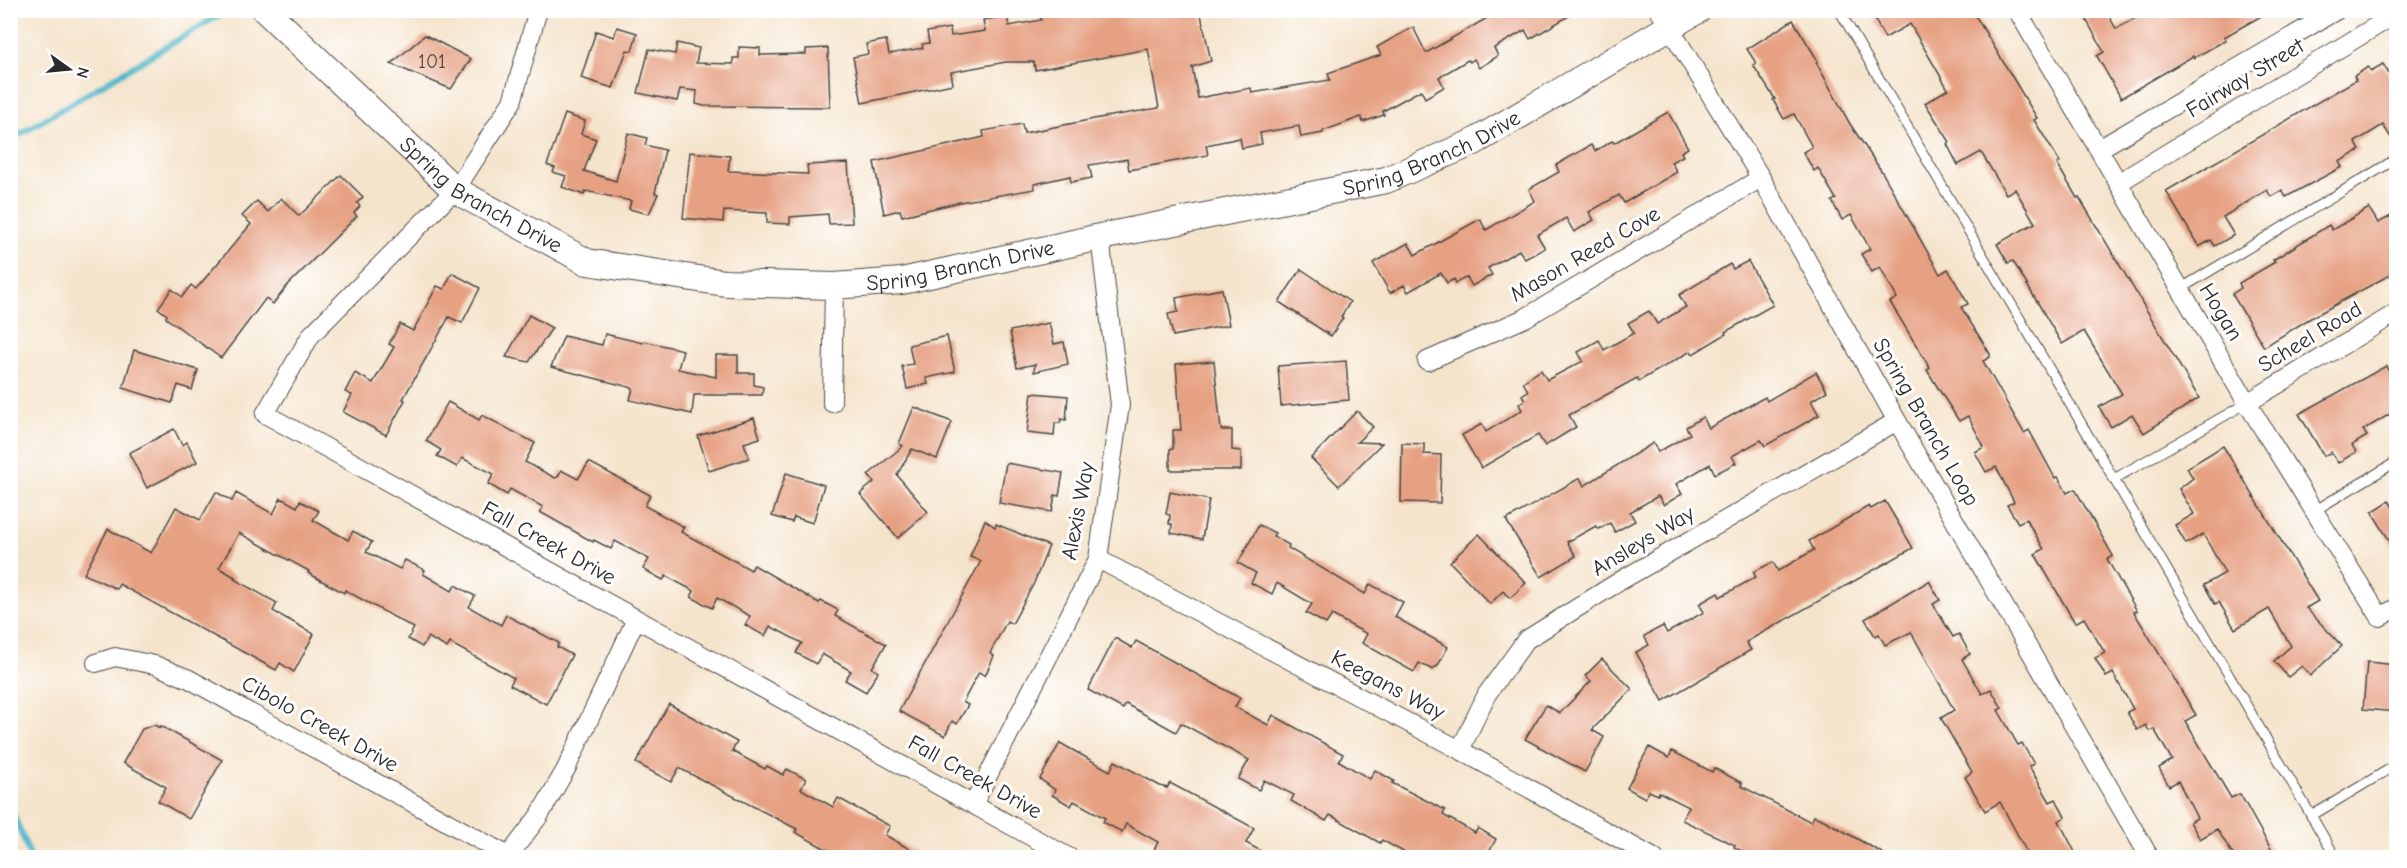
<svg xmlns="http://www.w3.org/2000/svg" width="2407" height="868" font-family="'Comic Neue',sans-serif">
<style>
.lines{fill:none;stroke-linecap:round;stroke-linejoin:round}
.stream{stroke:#4cb6c9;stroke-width:6}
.building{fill:#e6a082}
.lane-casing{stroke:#494743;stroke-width:11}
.street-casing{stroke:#494743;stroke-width:20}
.secondary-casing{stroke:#494743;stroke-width:28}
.lane{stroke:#fff;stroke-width:9}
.street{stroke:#fff;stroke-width:18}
.secondary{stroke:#fff;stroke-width:26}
.labels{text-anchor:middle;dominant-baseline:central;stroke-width:6;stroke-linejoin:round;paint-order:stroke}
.number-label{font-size:20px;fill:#5a4841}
.street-label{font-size:22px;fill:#2b2b2b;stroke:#fff}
</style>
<rect width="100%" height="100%" fill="#fff"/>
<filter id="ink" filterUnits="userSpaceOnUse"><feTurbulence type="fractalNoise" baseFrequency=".0167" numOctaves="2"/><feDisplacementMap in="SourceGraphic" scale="12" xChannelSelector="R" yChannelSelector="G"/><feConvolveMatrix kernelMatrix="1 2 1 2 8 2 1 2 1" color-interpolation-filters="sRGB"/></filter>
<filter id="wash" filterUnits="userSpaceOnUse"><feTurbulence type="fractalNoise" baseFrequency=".008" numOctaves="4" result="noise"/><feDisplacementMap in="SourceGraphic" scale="24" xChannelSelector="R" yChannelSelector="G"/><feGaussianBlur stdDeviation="1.35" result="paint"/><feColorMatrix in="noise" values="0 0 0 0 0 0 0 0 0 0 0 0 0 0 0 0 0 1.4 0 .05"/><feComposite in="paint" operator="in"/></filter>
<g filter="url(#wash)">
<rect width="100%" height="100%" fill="#f5e4cc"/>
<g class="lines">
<g class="stream">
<path d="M10,140L221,14"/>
<path d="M10,806L31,858"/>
</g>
</g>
<g id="blocks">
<g class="building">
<path d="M1040,10H1200L1211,61L1192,67L1198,98L1251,88L1252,93L1330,80L1328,73L1381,55L1377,47L1413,27L1426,53L1501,10H1579L1530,39L1525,30L1494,48L1498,56L1479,68L1474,59L1470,62L1468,60L1439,77L1444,87L1425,98L1421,90L1383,111L1384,115L1363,122L1361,117L1323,131V133L1301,137L1299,126L1260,133L1262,144L1242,148L1240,138L1206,145L1208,155L1129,170L1127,159L1089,165L1092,178L1071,182L1070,176L1034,184L1035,189L960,202L902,216L900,210L884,214L874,162L984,137L983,131L1022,124L1024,133L1099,118L1159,108L1148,49L1035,70L1034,62H1006L951,72L953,84L862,103L853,57L868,54L866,44L886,40L889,54L923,48L922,44L929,43L927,32L950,28L951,36L985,31L983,20L1007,16L1009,26L1041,20Z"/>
<path d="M1891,10H1972L2037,118L2034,120L2060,162L2057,164L2077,198L2079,197L2199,398L2144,433L2132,414L2111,427L2099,407L2122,394L2084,331L2062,344L2013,261L2008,263L1997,244L2035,223L2015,189L2006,194L1981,152L1958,165L1947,144L1950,142L1925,103L1948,89L1910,24L1885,38L1875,20Z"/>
<path d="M2081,10H2106L2116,29L2149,10H2272L2224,37L2226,40L2194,58L2193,56L2121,98L2097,56L2104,52Z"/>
<path d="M1793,20L1818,61L1816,62L1850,124L1882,172L1940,274L1948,269L1968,304L1961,307L1990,354V357L1983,361L2024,433L2029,430L2055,478L2058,477L2067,493L2075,489L2113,556L2107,559L2137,611L2134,612L2196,715L2185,721L2231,798L2240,794L2276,858H2235L2217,829L2200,839L2190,822L2197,818L2178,781L2169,786L2159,768L2172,760L2154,729L2149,731L2146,725L2137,730L2127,712L2133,709L2113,673L2106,677L2095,658L2105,653L2084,618L2075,623L2035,554L2044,549L2026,519L2018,523L2007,505L2014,502L1996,467L1986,472L1975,452L1984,447L1968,416L1959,421L1938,388L1927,370L1930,368L1890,302L1897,298L1880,267L1872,272L1861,254L1870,249L1851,215L1842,220L1832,201L1836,199L1818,168L1814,171L1803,152L1812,147L1794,114L1784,119L1773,100L1775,99L1753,65L1756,63L1747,49Z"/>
<path d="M617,27L637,33L632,51L627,50L613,88L581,78L596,31L614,37Z"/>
<path d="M425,35L471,59L451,89L391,64Z"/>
<path d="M677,43L699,48L696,63L733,64V58H739V47L760,48V55L806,54V49L828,48L830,107L704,106L696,104L697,91L680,89L677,101L638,93L649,49L675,54Z"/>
<path d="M2383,64L2397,87V147L2383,125L2355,142L2360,150L2339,162L2342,167L2286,197L2282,190L2271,197L2267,190L2223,217L2234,235L2215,246L2211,240L2199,247L2166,191L2356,80L2354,76L2368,67L2371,71Z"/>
<path d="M1668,112L1688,148L1681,152L1683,156L1671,162L1677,172L1624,203L1619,195L1589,212L1594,220L1574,232L1566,218L1537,235L1545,248L1525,259L1519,250L1488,268L1492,275L1472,286L1467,277L1456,283L1454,279L1447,283L1441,273L1408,292L1404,285L1390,293L1373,263L1408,243L1415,255L1480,219L1486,230L1535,201L1529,189L1559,172L1556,165L1591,145L1595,151L1612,141L1614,143Z"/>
<path d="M565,114L585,121L581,134L596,139L584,171L616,181L628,133L647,138L645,145L665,150L655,193L658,194L649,214L629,209L631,201L586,191L584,195L562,187L566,176L553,172L555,168L547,165Z"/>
<path d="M690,152L730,156L728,171L808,174L807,165L848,163L852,223L829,224L828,214L790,217V224L767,223V213L724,211L723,222L683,218Z"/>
<path d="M341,175L363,197L357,203L360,206L354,213L357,216L288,285L273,304L266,298L221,358L166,318L167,315L158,308L172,289L182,297L191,285L196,289L251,224L242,216L257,201L268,212L281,198L299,216Z"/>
<path d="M2369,208L2378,223L2397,213V271L2309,319L2264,347L2232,294L2241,288L2239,283L2275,262L2273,260L2329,225L2332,230Z"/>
<path d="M1748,261L1773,305L1725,332L1726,334L1693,354L1691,351L1639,381L1637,378L1569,415L1576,427L1545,446L1538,435L1481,468L1462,435L1482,424L1486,432L1522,410L1519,404L1525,400L1522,395L1528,391L1523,382L1541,370L1547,380L1583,361L1578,352L1599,340L1604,350L1634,333L1628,323L1649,311L1657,324L1686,307L1679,295L1730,264L1733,269Z"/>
<path d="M1301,269L1350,302L1341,317L1343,318L1331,336L1279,302Z"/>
<path d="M452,273L480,288L462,323L449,317L403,399L405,400L386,435L343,412L352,395L345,392L355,373L373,383L394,347L389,344L400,324L413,331L437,286L444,289Z"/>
<path d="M1222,289L1229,325L1173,336L1168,314L1178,312L1176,298Z"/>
<path d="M529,315L552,328L529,362L506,357Z"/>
<path d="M1049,323L1054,344L1064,342L1068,364L1034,372L1035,364L1017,368L1010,331Z"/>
<path d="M605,334L643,343L644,341L683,350L678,369L716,377V355H738V373H754V385L763,387L762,395H694L692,414L630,400L633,388L551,367L564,336L602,345Z"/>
<path d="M947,336L955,372L926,378L928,384L907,389L902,366L913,364L909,345Z"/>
<path d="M134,350L198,370L192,390L178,385L172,403L123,388Z"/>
<path d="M1214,361L1221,430H1232V450L1241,451V470H1170V449H1173V430H1181L1176,364Z"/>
<path d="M1346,361L1349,400L1281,406L1278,366Z"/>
<path d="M2397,365V410L2363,430L2367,436L2352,445L2356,452L2338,463L2331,452L2324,456L2299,414L2386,366L2388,370Z"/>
<path d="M1816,372L1827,391L1811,401L1819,415L1765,446L1761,440L1732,456L1736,463L1715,474L1710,464L1676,484L1682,494L1664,505L1658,496L1630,512L1635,521L1615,532L1610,523L1599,529L1596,526L1567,542L1576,556L1541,577L1506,520L1580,478L1584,486L1653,443L1658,452L1690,434L1686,427L1703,417L1709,428L1765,397L1767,401Z"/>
<path d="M1032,393L1068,396L1066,420L1061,419L1060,423H1055L1054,436L1027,433Z"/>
<path d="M448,402L479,420L482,415L535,443L525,462L555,478L558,477L561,470L578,479L589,462L650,495L645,506L684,527L681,532L751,570L754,565L819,603L821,601L838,610L835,616L886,644L872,668L878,672L866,692L845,680L851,671L822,654L816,664L796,653L802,643L770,626L765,636L745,625L750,616L717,598L712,608L691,597L694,591L666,576L663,580L643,569L649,559L615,541L611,549L594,540L593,542L540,512L543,507L510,489L507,495L488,484L494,474L462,458L457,467L437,456L441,450L426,441Z"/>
<path d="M914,407L952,422L937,459L912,449L897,475L928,512L898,538L860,494L874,482L868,475L903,446L899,444Z"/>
<path d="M1357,411L1373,427L1357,442L1382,443L1339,486L1311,458Z"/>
<path d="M754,418L760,438L744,443L749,458L709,471L698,436Z"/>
<path d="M174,429L182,445L187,442L197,462L147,488L129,453Z"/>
<path d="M1402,443L1424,444V454L1441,455L1440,503L1401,502Z"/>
<path d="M2223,446L2318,601L2306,608L2342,646L2310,676L2302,666L2288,677L2274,661L2291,646L2269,609L2235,629L2219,602L2215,604L2204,585L2225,573L2203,534L2186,544L2175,525L2194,514L2179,489L2193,478L2187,468Z"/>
<path d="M1006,463L1063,473L1059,496L1055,495L1052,512L999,503Z"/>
<path d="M786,473L824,485L813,523L794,517L792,522L772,516Z"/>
<path d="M216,492L232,501L236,493L273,514L281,498L297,507L300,501L319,511L313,520L348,540L353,531L372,542L366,552L400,569L405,560L425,570L423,574L452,591L455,585L475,596L469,607L501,625L506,615L559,643L557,647L572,655L546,704L510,685L514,678L450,643L447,648L428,637L422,647L408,639L414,628L345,590L344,593L324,582L308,573L309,571L239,533L219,568L235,577L234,579L277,603L273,611L314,634L294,672L280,663L276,670L119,584L117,589L84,574L108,529L151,553L176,507L200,520Z"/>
<path d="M1170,492L1209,500L1202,539L1171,533L1172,524H1169L1170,515L1166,514Z"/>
<path d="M1885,501L1913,548L1746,642L1751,650L1663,701L1636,652L1649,645L1644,636L1663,626L1667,633L1704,612L1699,604L1718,593L1720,597L1756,577L1753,572L1773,562L1778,571L1814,550L1809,541L1869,506L1871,509Z"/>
<path d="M2389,501L2397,513V553L2372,512Z"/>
<path d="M985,520L995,527L996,524L1049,546L1034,583L1012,624L1007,621L990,653L994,656L985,676L979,672L963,702L968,705L957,724L952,721L945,736L899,711L981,561L970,557Z"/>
<path d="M1259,525L1275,533L1273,536L1289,545L1288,548L1365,594L1370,584L1403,602L1395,617L1448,647L1437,667H1435L1433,670L1419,663L1414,672L1362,643L1367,634L1332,615L1326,624L1306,613L1312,604L1277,583L1272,594L1251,583L1256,573L1238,563Z"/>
<path d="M1479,534L1526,583L1510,598L1503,591L1490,604L1450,562Z"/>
<path d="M1929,581L1940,600L1933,604L1953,637L1959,634L1970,654L1962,659L1982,694L1991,689L2002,708L1998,710L2018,745L2022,743L2034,764L2029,766L2050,802L2056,799L2065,817L2059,821L2078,858H2030L2000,802L1985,811L1965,777L1972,772L1941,718L1954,710L1911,632L1885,645L1879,634L1875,636L1865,619Z"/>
<path d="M1115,638L1132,648L1136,641L1240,698L1235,707L1268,725L1273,715L1343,754L1339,761L1370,779L1375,770L1394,781L1392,783L1445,810L1443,815L1475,833L1478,828L1496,839L1486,858H1414L1382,840L1380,843L1330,815L1326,821L1291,801L1294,795L1264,780L1259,790L1238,779L1249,760L1181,723L1176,732L1126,704L1123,709L1088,690Z"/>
<path d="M1602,659L1632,689L1592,730L1604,737L1585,772L1525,739L1546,705L1560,713L1591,681L1585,676Z"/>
<path d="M2367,662L2397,665V712L2363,709Z"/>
<path d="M669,704L737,742L732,751L765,769L767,766L783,775L787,769L806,779L801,789L833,807L838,798L890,826L885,835L925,858H842L795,832L797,829L679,768L671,782L636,763Z"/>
<path d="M154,725L160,728L161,726L222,760L189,819L158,801L166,787L123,763L142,729Z"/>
<path d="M1060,743L1110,771L1115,761L1160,786L1167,788L1170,783L1254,828L1246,843L1274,858H1168L1154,850L1158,842L1126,824L1122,832L1103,822L1105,818L1074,801L1071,806L1052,795L1055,790L1040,779Z"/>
<path d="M1649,747L1669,758L1672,751L1712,772L1714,768L1742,783L1741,786L1811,822L1814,816L1824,820L1891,858H1753L1734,847L1735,845L1682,820L1689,807L1659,792L1658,795L1649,791L1645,798L1627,788Z"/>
</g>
</g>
</g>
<g filter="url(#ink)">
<use href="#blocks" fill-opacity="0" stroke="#494743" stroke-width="1.5"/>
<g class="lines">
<defs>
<g id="lane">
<path d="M1839,10L2336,858"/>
<path d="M2021,18L2035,10"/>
<path d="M2180,289L2396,159"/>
<path d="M2114,479L2247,403"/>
<path d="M2314,511L2396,462"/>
<path d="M2311,816L2396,765"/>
</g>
<g id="street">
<path d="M538,10L512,102L455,190L311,335L265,414L1070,858"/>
<path d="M1659,10L1761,178L1897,421L2150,858"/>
<path d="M2017,10L2247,403L2380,617L2396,608"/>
<path d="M2099,149L2337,10"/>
<path d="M2118,183L2396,14"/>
<path d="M1427,361L1525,318L1761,178"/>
<path d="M832,403L834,286"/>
<path d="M2247,403L2396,313"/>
<path d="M1098,559L1460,750L1654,858"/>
<path d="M96,663L115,657L155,665L189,679L512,858"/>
<path d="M1460,750L1487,694L1526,640L1620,581L1897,421"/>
<path d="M974,803L1098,559L1120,405L1100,237"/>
<path d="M507,858L539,816L566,769L636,619"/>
</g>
<g id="secondary">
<path id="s1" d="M265,10L455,190L587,262L725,283L834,286L902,281L1100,237L1386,180L1474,142L1698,10"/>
</g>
</defs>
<use href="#lane" class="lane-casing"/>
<use href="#street" class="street-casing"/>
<use href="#secondary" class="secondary-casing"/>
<use href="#lane" class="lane"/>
<use href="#street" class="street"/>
<use href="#secondary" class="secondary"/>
</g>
</g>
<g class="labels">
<g class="number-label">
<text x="432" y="61">101</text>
</g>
<g class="street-label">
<text transform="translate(2245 78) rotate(-31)">Fairway Street</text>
<text stroke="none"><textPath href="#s1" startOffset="1275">Spring Branch Drive</textPath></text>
<text stroke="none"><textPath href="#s1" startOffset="286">Spring Branch Drive</textPath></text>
<text transform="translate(1585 254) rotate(-30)">Mason Reed Cove</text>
<text stroke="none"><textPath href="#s1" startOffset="789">Spring Branch Drive</textPath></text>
<text transform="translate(2221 312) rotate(59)">Hogan</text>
<text transform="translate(2310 337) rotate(-31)">Scheel Road</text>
<text transform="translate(1926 422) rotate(60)">Spring Branch Loop</text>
<text transform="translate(1078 511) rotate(-79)">Alexis Way</text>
<text transform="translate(1643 541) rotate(-31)">Ansleys Way</text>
<text transform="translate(549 543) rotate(29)">Fall Creek Drive</text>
<text transform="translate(1388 685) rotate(28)">Keegans Way</text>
<text transform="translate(320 724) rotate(29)">Cibolo Creek Drive</text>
<text transform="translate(975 777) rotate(29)">Fall Creek Drive</text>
</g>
</g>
<rect width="2407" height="868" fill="none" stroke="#fff" stroke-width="36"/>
<g transform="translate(69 69) rotate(105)" stroke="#ffffff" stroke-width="4.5" paint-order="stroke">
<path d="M0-4.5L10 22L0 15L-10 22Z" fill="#2b2b2b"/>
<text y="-9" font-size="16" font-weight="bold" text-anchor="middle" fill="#2b2b2b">N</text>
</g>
</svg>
